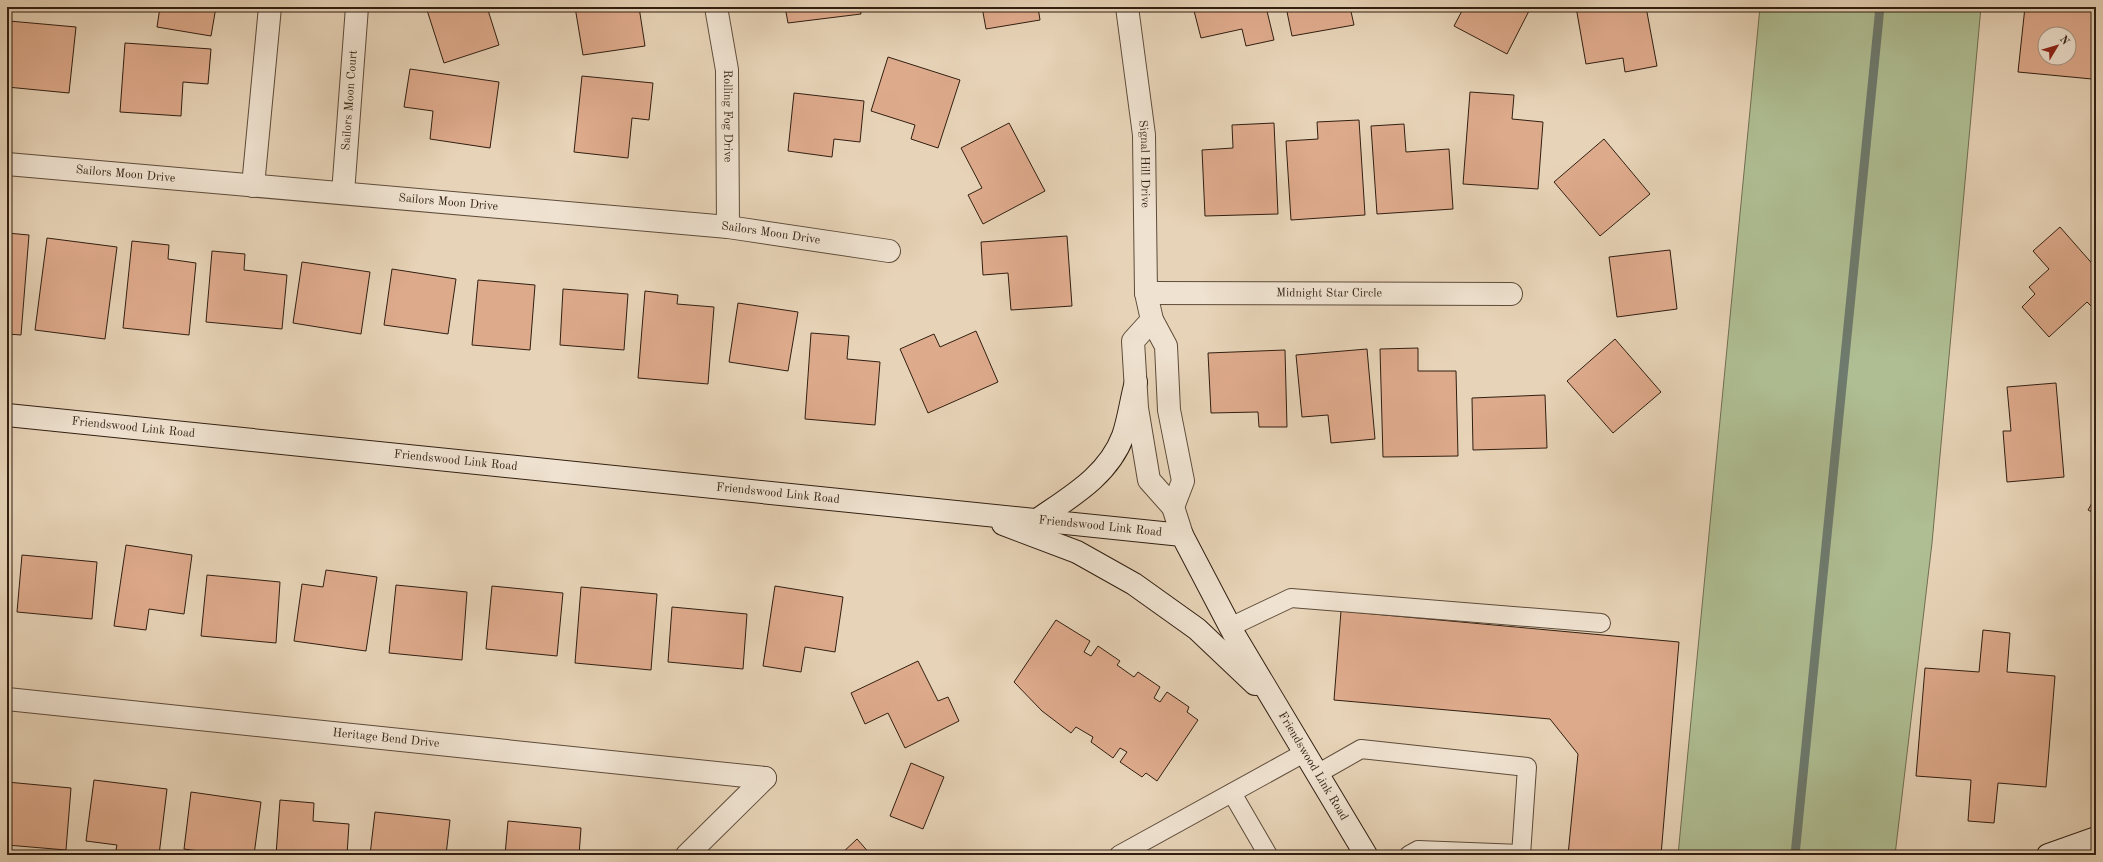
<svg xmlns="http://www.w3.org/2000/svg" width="2103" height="862" font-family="'Old Standard TT',serif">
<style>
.green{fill:#afbe93;stroke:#706e52}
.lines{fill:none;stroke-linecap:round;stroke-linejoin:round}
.stream{stroke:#6e7b6e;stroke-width:9}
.building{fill:#deaa8c;stroke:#311f11;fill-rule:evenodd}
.lane-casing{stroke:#5e4c3a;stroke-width:20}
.street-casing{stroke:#5e4c3a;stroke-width:24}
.secondary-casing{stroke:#311f11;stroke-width:24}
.lane{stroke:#efe2d0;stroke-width:18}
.street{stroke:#efe2d0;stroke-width:22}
.secondary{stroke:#efe2d0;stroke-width:22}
.labels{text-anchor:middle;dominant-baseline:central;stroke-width:3.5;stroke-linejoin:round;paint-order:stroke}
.street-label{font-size:12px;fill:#311f11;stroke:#efe2d0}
</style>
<rect width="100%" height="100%" fill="#e7d3b7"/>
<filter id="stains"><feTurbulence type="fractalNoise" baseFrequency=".005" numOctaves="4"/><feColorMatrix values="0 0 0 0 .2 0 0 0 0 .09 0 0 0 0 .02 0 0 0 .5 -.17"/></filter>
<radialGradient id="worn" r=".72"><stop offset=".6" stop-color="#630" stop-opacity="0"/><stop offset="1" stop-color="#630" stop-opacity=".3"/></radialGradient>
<path class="green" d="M1760,7H1981L1932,543L1895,855H1678Z"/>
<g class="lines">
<path class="stream" d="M1795,855L1880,7"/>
</g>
<g class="building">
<path d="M160,7H216L211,36L157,27Z"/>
<path d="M426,7H487L499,45L444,63Z"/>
<path d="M575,7H639L645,46L583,55Z"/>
<path d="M785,7H860L861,14L788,23Z"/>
<path d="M982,7H1038L1040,20L986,29Z"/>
<path d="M1193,7H1266L1274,40L1246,46L1242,29L1201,38Z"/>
<path d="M1286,7H1350L1354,25L1292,36Z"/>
<path d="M1464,7H1531L1507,54L1454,26Z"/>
<path d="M1576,7H1646L1657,66L1625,72L1623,58L1586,64Z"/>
<path d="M2025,7H2096V44L2092,79L2018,72ZM2045,34H2069V58H2045Z"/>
<path d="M9,21L76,27L69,93L7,87Z"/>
<path d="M125,43L211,49L208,84L183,82L181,116L120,112Z"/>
<path d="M888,57L960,80L938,148L911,139L915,125L871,111Z"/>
<path d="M410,69L499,82L490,148L430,139L433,111L404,107Z"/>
<path d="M582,76L653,83L649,120L632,118L628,158L574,152Z"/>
<path d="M1470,92L1514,95L1512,119L1543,122L1538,189L1463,184Z"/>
<path d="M794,93L864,101L860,142L834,139L832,157L788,151Z"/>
<path d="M1359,120L1365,215L1291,220L1286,141L1318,139L1317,122Z"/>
<path d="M1009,123L1045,191L983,224L968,195L982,188L961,148Z"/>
<path d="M1274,123L1278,214L1205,216L1202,150L1233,148L1232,125Z"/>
<path d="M1404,124L1406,152L1449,149L1453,209L1377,214L1371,126Z"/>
<path d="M1604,139L1650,194L1600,236L1554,182Z"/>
<path d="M2060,227L2096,268V311L2087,302L2049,337L2022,307L2035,294L2029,287L2049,269L2033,251Z"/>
<path d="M7,233L29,235L21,335L7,334Z"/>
<path d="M1067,236L1072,306L1011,310L1008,273L983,275L981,242Z"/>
<path d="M47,238L117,247L105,339L35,330Z"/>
<path d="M132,241L169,245L168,259L196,263L189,335L123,328Z"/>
<path d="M1670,250L1677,309L1617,317L1609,257Z"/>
<path d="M212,251L245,254L244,270L287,275L282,329L206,322Z"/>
<path d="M302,262L370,272L361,334L293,323Z"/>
<path d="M392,269L456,279L448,334L384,325Z"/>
<path d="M478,280L535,285L530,350L472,345Z"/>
<path d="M563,289L628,294L624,350L560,345Z"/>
<path d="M645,291L678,295L677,304L714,307L708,384L638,378Z"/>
<path d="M738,303L798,312L788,371L729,362Z"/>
<path d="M976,331L998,382L928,413L900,349L934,334L940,347Z"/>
<path d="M811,333L849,336L847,359L880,362L875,425L805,419Z"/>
<path d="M1615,339L1661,392L1613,433L1567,381Z"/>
<path d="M1418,348V371H1456L1458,456L1383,457L1380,349Z"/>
<path d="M1367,349L1375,439L1331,443L1328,415L1302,417L1296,355Z"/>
<path d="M1285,350L1287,427H1259L1258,412L1211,413L1208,353Z"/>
<path d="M2056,383L2064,477L2007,482L2003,431H2011L2007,387Z"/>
<path d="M1545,395L1547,448L1473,450L1472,398Z"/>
<path d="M2096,496V514L2088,510Z"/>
<path d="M126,545L192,555L184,614L149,609L146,630L114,626Z"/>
<path d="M22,555L97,562L92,619L17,612Z"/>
<path d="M326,570L377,577L366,651L294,641L302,584L323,587Z"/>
<path d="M207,575L280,582L276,643L201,636Z"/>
<path d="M396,585L467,592L462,660L389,653Z"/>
<path d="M492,586L563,593L557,656L486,649Z"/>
<path d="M775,586L843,597L835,652L805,647L801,672L763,666Z"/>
<path d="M581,587L657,594L651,670L575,663Z"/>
<path d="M672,607L747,614L743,669L668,662Z"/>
<path d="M1341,611L1679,642L1661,855H1568L1578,754L1550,719L1334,700Z"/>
<path d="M1056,620L1090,641L1084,652L1091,656L1098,646L1120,661L1117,665L1134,677L1138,672L1160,687L1154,698L1160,702L1167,692L1189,707L1187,712L1198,720L1157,781L1146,773L1142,777L1120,762L1127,752L1120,748L1113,758L1091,742L1093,737L1076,727L1071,733L1042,711L1014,682Z"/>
<path d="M1983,630L2010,633L2007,672L2055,676L2046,787L1998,783L1994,823L1968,821L1971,780L1916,776L1925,668L1979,672Z"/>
<path d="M918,661L938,701L948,697L959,721L905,748L888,713L865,724L851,693Z"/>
<path d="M911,763L944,777L923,829L890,816Z"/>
<path d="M94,780L167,789L159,855H115L117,845L86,841Z"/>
<path d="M7,782L71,788L66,850L7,845Z"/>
<path d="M191,792L261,802L254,855H227L184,849Z"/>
<path d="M280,800L314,803L313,821L349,824L347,855H276Z"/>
<path d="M375,812L450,820L446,855H370Z"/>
<path d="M508,821L581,828L579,855H505Z"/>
<path d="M857,839L871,855H840Z"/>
</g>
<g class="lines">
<defs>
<g id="lane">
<path d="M1230,627L1291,598L1601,623"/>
<path d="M1317,774L1361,749L1527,767L1521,855"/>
<path d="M1232,793L1268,855"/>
<path d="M1119,855L1304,753"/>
<path d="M1409,855L1418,850L1521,854"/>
</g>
<g id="street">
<path id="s1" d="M716,7L727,70L728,227"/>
<path id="s2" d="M1127,7L1144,135L1146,293L1152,320L1166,346L1169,410L1183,481L1173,507"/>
<path id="s3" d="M7,164L728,227L889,251"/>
<path d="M253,186L270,7"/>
<path id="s4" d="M343,193L357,7"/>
<path id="s5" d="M1146,293L1511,294"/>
<path d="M1152,320L1133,341L1137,408L1149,480L1173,507L1182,535"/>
<path id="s6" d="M7,699L765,778"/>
<path d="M687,855L765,778"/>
</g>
<g id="secondary">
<path id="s7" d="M7,415L1182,535L1236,638L1366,855"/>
<path d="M1037,520C1070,497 1108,476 1123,436C1129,419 1131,400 1136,382"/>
<path d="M1003,524L1077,552L1134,584L1197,629L1255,684"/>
<path d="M2048,855L2096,838"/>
</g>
</defs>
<use href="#lane" class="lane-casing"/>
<use href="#street" class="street-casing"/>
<use href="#secondary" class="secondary-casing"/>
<use href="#lane" class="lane"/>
<use href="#street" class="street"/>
<use href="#secondary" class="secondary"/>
</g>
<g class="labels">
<g class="street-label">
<text stroke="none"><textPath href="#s4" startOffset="93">Sailors Moon Court</textPath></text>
<text stroke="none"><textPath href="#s1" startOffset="110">Rolling Fog Drive</textPath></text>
<text stroke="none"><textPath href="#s2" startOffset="158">Signal Hill Drive</textPath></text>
<text stroke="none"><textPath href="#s3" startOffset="119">Sailors Moon Drive</textPath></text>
<text stroke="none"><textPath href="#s3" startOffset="443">Sailors Moon Drive</textPath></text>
<text stroke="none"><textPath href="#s3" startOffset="767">Sailors Moon Drive</textPath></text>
<text stroke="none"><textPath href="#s5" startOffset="183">Midnight Star Circle</textPath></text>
<text stroke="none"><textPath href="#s7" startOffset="127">Friendswood Link Road</textPath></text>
<text stroke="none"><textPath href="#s7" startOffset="451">Friendswood Link Road</textPath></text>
<text stroke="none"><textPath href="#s7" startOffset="775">Friendswood Link Road</textPath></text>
<text stroke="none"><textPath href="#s7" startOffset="1099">Friendswood Link Road</textPath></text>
<text stroke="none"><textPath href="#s6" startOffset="381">Heritage Bend Drive</textPath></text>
<text stroke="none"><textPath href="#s7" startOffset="1447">Friendswood Link Road</textPath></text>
</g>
</g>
<rect width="2103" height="862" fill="none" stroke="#e7d3b7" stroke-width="24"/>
<rect x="8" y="8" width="2087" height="846" fill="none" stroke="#311f11" stroke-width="2"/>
<rect x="12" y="12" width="2079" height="838" fill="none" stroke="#311f11"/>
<g transform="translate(2057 46) rotate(52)"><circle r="19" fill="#efe2d0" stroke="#a39484"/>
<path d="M0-3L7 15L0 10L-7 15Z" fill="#8f2418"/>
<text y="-6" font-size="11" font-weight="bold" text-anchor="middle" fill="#311f11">N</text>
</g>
<rect width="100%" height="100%" filter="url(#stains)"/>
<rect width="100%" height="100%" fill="url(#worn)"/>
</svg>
